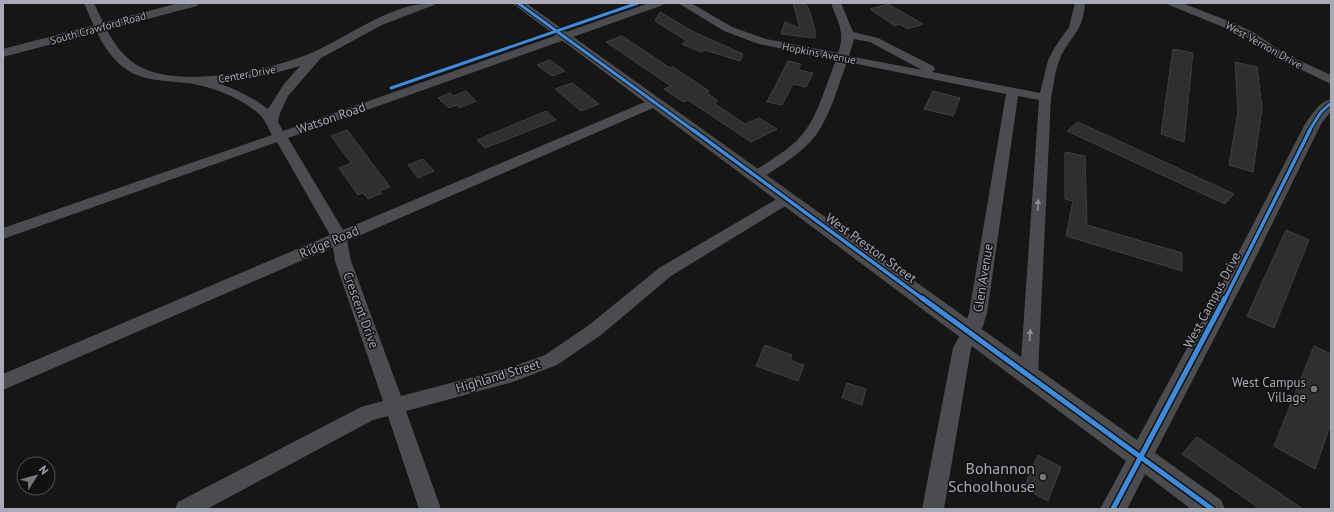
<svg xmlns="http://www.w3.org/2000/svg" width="1334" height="512" font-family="'PT Sans',sans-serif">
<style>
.building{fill:#2f2f30;stroke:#3f4043}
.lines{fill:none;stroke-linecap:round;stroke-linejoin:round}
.minor{fill:#4b4c4f;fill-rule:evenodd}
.tertiary{fill:#4b4c4f;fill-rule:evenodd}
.cycleway-far2-casing{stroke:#111112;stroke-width:5}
.cycleway-far1-casing{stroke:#111112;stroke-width:6}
.cycleway-casing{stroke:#111112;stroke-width:8}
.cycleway-far2{stroke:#408adc;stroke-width:3}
.cycleway-far1{stroke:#408adc;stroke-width:3.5}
.cycleway{stroke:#408adc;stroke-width:5}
.oneway{fill:#8c8e98}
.poi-dot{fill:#75777f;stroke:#111112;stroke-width:1.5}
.labels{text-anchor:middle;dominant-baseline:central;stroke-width:3;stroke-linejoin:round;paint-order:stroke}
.far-street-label{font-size:11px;fill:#a8abb7;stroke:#111112}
.street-label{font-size:13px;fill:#a8abb7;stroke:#111112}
.poi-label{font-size:13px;fill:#a8abb7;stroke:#111112;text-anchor:end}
.near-poi-label{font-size:16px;fill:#a8abb7;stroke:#111112;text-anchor:end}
</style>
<rect width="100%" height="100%" fill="#161617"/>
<g class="building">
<path d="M793,3H805L809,10L815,30V38L781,34L785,22L800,28Z"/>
<path d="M888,4L923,24L908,29L899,24L895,26L870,9Z"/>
<path d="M660,12L694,32L743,54L740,61L705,50L701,52L682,44L687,41L655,21Z"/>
<path d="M622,36L670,68L673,67L709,91L706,92L718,101L714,103L745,124L759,118L777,129L751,142L688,100L683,102L664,89L671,86L606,42Z"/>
<path d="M1173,49L1193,53L1184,142L1161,134Z"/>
<path d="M550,60L565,71L552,76L537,65Z"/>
<path d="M788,61L801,64L798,70L813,73L806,87L793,84L782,105L767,102Z"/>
<path d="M1235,62L1257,67L1262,108L1253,172L1229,165L1238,111Z"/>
<path d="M572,83L599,104L581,111L555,89Z"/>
<path d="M466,91L476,101L459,108L457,105L449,108L438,98L450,93L453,96Z"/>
<path d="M933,91L960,98L953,116L924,109Z"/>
<path d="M546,111L556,120L485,148L477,140Z"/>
<path d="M1078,122L1234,194L1225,204L1067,131Z"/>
<path d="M347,130L390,187L380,191L382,193L368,199L363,193L358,195L339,168L351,163L331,136Z"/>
<path d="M1065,152L1085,156L1087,225L1182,253V271L1066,236L1073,201L1065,199Z"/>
<path d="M423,159L434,171L418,178L408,165Z"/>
<path d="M1286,230L1309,240L1274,328L1247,316Z"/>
<path d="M765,345L792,355L790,360L804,365L798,381L756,366Z"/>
<path d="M1314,346L1331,354V423L1315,469L1274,446Z"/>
<path d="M847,383L866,389L862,405L842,398Z"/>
<path d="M1197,437L1303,509H1260L1182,454Z"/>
<path d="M1038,455L1061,467L1048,501L1024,488Z"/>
</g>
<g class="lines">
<g class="minor">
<path d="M84,3H94C104,24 113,47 131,61C170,93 276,70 318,50C356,32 392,3 435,3L434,5L382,25L321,58L288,96L280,113L278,122L283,131L649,3H664L663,5L288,138L343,230L652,99H660L662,102L660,105L347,241L351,261L401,396L512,367L545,355L589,325L659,268L782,196L787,194L792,196L794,199L792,202L671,276L601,335L557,365L513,382L406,411L441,509H419L388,416L373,420L207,509H175L178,502L361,407L383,401L335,261L333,247L3,390V374L330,235L277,142L3,239V228L272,135C268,128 265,119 259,114C244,100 214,87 193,84C170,80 143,83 123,67C103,51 94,26 84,3ZM300,66L284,84L268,109C252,97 236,89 217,83L264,76Z"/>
<path d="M678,3H691L732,27L766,39L838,53C846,33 838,23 831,3H841L853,32L878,38L933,66L935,69L932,72L1040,93L1048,60L1055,47L1069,27L1075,3H1085C1083,31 1073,33 1061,56C1055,69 1054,84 1051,98L1038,374L1036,379L1029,382L1022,379L1020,374L1039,100L1018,96L987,313L983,326L971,348L944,509H922L953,348L965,325L969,313L1006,94L847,62C838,86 831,114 816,135C802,154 779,166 761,179L756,180L751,179L749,176L751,173C769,161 792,149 805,131C819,112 827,82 836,60L759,44L724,31ZM854,39L870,42L922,70L849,56Z"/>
<path d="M1168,3H1182L1236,24L1253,32L1285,54L1331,75V84L1277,58L1245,36L1169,5Z"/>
</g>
<g class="tertiary">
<path d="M179,3H199L197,6L3,57V49Z"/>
<path d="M512,3H526L1137,440L1230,269L1305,124C1312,114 1319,102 1331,99V111L1321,124L1250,269L1155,453L1221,500L1225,509H1191L1145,474L1127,509H1100L1126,461Z"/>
</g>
<defs>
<g id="cycleway-far2">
<path d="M518,3L694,131"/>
<path d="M391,88L638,3"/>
<path d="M1309,131L1321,112L1331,103"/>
</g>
<g id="cycleway-far1">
<path d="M693,130L923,299"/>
<path d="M1225,299L1310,130"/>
</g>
<g id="cycleway">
<path d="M922,298L1212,509"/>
<path d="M1113,509L1225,298"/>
</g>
</defs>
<use href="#cycleway-far2" class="cycleway-far2-casing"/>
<use href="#cycleway-far1" class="cycleway-far1-casing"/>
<use href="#cycleway" class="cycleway-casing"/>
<use href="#cycleway-far2" class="cycleway-far2"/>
<use href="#cycleway-far1" class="cycleway-far1"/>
<use href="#cycleway" class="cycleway"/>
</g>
<defs><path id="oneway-solid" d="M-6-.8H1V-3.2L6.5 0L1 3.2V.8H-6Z"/></defs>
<g class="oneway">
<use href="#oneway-solid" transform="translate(1038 205) rotate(-87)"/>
<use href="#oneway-solid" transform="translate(1030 335) rotate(-87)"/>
</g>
<g class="poi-dot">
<circle cx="1314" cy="389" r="4"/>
<circle cx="1043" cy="477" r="4"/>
</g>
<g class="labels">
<g class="far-street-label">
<text transform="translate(98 28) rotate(-15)">South Crawford Road</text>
<text transform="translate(1264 45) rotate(29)">West Vernon Drive</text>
<text transform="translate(819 53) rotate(11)">Hopkins Avenue</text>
<text transform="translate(247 74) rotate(-10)">Center Drive</text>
</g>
<g class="street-label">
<text transform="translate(331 118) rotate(-19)">Watson Road</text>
<text transform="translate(329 242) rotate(-23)">Ridge Road</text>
<text transform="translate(871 248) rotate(36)">West Preston Street</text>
<text transform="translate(983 278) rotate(-81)">Glen Avenue</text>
<text transform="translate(1212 300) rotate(-62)">West Campus Drive</text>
<text transform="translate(361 310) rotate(70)">Crescent Drive</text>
<text transform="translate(498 376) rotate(-17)">Highland Street</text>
</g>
<g class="poi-label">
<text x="1306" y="382">West Campus<tspan x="1306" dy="15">Village</tspan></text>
</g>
<g class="near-poi-label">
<text x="1035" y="468">Bohannon<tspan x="1035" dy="18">Schoolhouse</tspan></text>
</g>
</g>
<rect width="1334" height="512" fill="none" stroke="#a8abb7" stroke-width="8"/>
<g transform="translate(36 476) rotate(53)"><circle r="19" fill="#111112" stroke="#4d4f54"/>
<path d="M0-3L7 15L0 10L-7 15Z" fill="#75777f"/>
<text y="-6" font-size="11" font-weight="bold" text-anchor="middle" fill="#a8abb7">N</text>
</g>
</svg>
